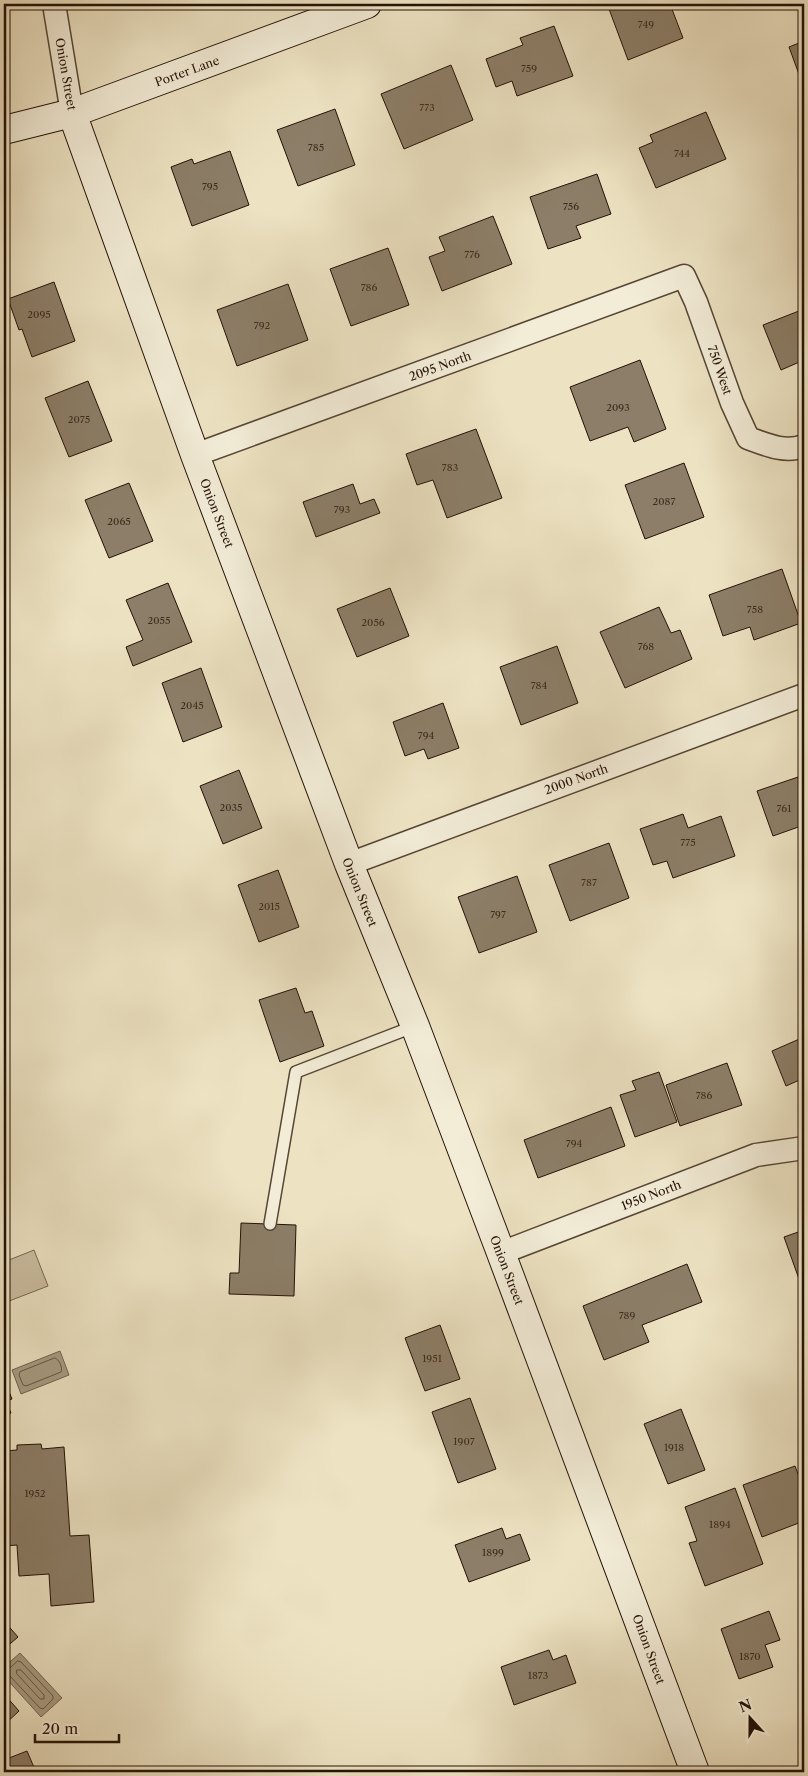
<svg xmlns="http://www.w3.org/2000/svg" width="808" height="1776" font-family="'Libre Caslon Text',serif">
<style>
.green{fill:#cbbfa3;stroke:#776854}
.water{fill:#a89c83;stroke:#736451}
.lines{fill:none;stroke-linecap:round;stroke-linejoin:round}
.shore{stroke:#665644;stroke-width:1}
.building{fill:#8c7e68;stroke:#231106}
.lane-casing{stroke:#564635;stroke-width:14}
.street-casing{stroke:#564635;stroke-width:25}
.secondary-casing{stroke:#231106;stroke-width:30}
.lane{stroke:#f3edd8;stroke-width:11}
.street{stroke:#f3edd8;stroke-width:22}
.secondary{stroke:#f3edd8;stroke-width:28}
.labels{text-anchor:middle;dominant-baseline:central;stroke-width:4;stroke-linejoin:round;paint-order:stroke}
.number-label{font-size:10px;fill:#3d2c1e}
.street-label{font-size:12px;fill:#231106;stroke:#f3edd8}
</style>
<rect width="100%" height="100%" fill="#ede3c3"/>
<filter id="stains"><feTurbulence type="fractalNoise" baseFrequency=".004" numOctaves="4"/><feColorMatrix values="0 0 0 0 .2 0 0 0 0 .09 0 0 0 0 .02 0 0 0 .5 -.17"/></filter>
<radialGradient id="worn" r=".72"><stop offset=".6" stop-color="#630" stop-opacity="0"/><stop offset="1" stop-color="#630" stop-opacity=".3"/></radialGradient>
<path class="green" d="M34,1250L48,1286L4,1303V1262Z"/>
<g class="water">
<path d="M60,1351L69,1375L21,1394L12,1370Z"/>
<path d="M20,1653L62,1698L41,1717L4,1676V1667Z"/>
</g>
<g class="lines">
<g class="shore">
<path d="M55,1358C59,1359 63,1368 61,1372L26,1386L23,1385L19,1375L20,1372Z"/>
<path d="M18,1661L21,1662L53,1696V1699L43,1709L40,1708L7,1673L8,1670Z"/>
<path d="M17,1670H21L44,1695V1699H40L17,1674Z"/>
</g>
</g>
<g class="building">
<path d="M624,4H670L683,38L628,60L609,9Z"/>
<path d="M554,26L573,76L517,96L512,81L496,87L486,59L523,45L520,38Z"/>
<path d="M804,41V88L789,47Z"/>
<path d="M451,65L473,120L404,149L381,94Z"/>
<path d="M335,109L355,165L298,186L277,130Z"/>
<path d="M706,112L726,159L656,188L639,148L653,142L650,135Z"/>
<path d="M230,151L249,205L192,226L171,167L192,159L194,164Z"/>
<path d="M597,174L611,214L576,226L581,238L548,249L530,197Z"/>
<path d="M493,216L512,264L442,291L429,257L445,251L439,237Z"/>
<path d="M388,248L409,305L351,326L330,269Z"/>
<path d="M54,282L75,341L32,357L22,329L19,330L8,299Z"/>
<path d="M288,284L308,340L237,366L217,310Z"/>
<path d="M804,309V360L781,370L763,325Z"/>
<path d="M640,360L666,429L634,442L628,427L590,441L570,387Z"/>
<path d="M88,381L112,441L69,457L45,398Z"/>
<path d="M476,429L502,498L447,518L433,480L417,485L406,454Z"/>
<path d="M684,463L704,517L645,539L625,485Z"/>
<path d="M129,483L153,541L109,558L85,500Z"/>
<path d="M353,484L360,504L374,499L380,513L316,537L303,502Z"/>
<path d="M782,569L801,623L754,640L750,627L723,636L709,595Z"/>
<path d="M168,583L192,642L133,666L126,647L143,640L126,600Z"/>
<path d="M390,588L409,636L357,657L337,609Z"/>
<path d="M659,607L671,633L680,630L692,659L625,688L600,632Z"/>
<path d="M557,646L578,703L521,725L500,667Z"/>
<path d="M201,668L222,727L183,742L162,683Z"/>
<path d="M443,703L459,748L428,759L424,749L405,756L393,722Z"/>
<path d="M239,770L262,828L223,844L200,786Z"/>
<path d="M804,775V825L773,836L757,791Z"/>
<path d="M683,814L688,828L721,816L735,856L673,878L667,861L653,865L640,829Z"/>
<path d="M609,843L629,898L570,921L549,865Z"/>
<path d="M278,870L299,927L259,942L238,885Z"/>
<path d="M517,876L537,932L479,953L458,897Z"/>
<path d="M296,988L305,1013L312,1011L324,1046L280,1062L259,1000Z"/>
<path d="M804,1037V1078L786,1086L772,1051Z"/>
<path d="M727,1063L742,1105L680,1126L666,1085Z"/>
<path d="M659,1072L677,1122L635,1137L620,1095L636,1090L632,1081Z"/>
<path d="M611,1107L625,1146L538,1178L524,1140Z"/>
<path d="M241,1223L296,1225L294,1296L229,1294L230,1273H239Z"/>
<path d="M804,1230V1293L784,1237Z"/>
<path d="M687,1264L702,1302L642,1325L649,1342L604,1360L583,1306Z"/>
<path d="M440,1325L460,1379L425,1391L405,1338Z"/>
<path d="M4,1379L12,1399L6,1401L11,1413L4,1416Z"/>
<path d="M470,1398L496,1469L458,1483L432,1412Z"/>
<path d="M681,1409L705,1470L668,1484L644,1424Z"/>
<path d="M41,1444L42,1449L64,1447L70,1536L89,1535L94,1602L51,1606L49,1574L19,1576L17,1545L4,1546V1451L17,1450V1445Z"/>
<path d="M795,1466L804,1490V1521L762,1537L743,1485Z"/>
<path d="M735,1488L763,1564L705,1586L689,1543L697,1541L685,1507Z"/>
<path d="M502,1528L506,1539L520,1534L530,1560L469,1582L455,1545Z"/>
<path d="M769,1611L780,1640L765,1645L773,1667L739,1679L721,1629Z"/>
<path d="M4,1621L18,1637L4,1649Z"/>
<path d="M549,1650L553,1660L566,1655L576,1683L514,1705L501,1667Z"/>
<path d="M4,1694L19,1711L4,1725Z"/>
<path d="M27,1751L36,1772H4V1760Z"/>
</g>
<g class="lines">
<defs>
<path id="lane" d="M270,1224L296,1072L415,1026"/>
<g id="street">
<path d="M54,4L72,113"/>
<path d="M195,455L684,276L696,302L732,403L748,438C767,445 785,453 804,446"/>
<path d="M349,864L804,695"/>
<path d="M501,1253L756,1155L804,1148"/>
</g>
<g id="secondary">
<path d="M72,113L195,455L349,864L415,1026L501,1253L695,1772"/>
<path d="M4,130L72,113L367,4"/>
</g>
</defs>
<use href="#lane" class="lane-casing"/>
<use href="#street" class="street-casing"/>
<use href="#secondary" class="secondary-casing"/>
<use href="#lane" class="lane"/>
<use href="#street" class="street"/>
<use href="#secondary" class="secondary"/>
</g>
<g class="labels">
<g class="number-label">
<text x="646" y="24">749</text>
<text x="529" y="68">759</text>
<text x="427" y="107">773</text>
<text x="316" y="147">785</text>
<text x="682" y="153">744</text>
<text x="210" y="186">795</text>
<text x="571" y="206">756</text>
<text x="472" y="254">776</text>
<text x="369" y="287">786</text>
<text x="39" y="314">2095</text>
<text x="262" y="325">792</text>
<text x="618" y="407">2093</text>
<text x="79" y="419">2075</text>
<text x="450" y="467">783</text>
<text x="664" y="501">2087</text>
<text x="342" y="509">793</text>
<text x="119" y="521">2065</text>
<text x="755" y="609">758</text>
<text x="159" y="620">2055</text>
<text x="373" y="622">2056</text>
<text x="646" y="646">768</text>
<text x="539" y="685">784</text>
<text x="192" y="705">2045</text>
<text x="426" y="735">794</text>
<text x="231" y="807">2035</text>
<text x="784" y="808">761</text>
<text x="688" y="842">775</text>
<text x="589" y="882">787</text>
<text x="269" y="906">2015</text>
<text x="498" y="914">797</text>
<text x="704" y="1095">786</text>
<text x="574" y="1143">794</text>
<text x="627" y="1315">789</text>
<text x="432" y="1358">1951</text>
<text x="464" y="1441">1907</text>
<text x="674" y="1447">1918</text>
<text x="35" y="1493">1952</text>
<text x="720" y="1524">1894</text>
<text x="493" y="1552">1899</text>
<text x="750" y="1656">1870</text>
<text x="538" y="1675">1873</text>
</g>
<g class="street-label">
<text transform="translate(187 71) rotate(-20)">Porter Lane</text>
<text transform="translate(66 74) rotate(80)">Onion Street</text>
<text transform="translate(440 366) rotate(-20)">2095 North</text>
<text transform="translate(720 370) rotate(71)">750 West</text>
<text transform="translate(217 513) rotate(69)">Onion Street</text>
<text transform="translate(576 779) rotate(-20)">2000 North</text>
<text transform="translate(360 892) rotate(68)">Onion Street</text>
<text transform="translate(651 1195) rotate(-21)">1950 North</text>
<text transform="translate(507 1270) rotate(69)">Onion Street</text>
<text transform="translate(649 1649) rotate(70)">Onion Street</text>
</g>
</g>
<rect width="808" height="1776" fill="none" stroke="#ede3c3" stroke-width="20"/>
<rect x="5" y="5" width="798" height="1766" fill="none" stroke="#231106" stroke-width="2.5"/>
<rect x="10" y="10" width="788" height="1756" fill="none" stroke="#231106"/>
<g transform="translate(750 1718) rotate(339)" stroke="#f3edd8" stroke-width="4" paint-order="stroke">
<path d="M0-4L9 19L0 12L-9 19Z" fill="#231106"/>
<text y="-8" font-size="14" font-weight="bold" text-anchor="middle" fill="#231106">N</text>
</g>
<path d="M35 1734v8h84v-8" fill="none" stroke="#231106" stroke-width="2.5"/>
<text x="42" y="1734" font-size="15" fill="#231106" stroke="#f3edd8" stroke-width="4" paint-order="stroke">20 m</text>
<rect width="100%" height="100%" filter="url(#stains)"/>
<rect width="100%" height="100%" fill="url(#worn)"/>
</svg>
